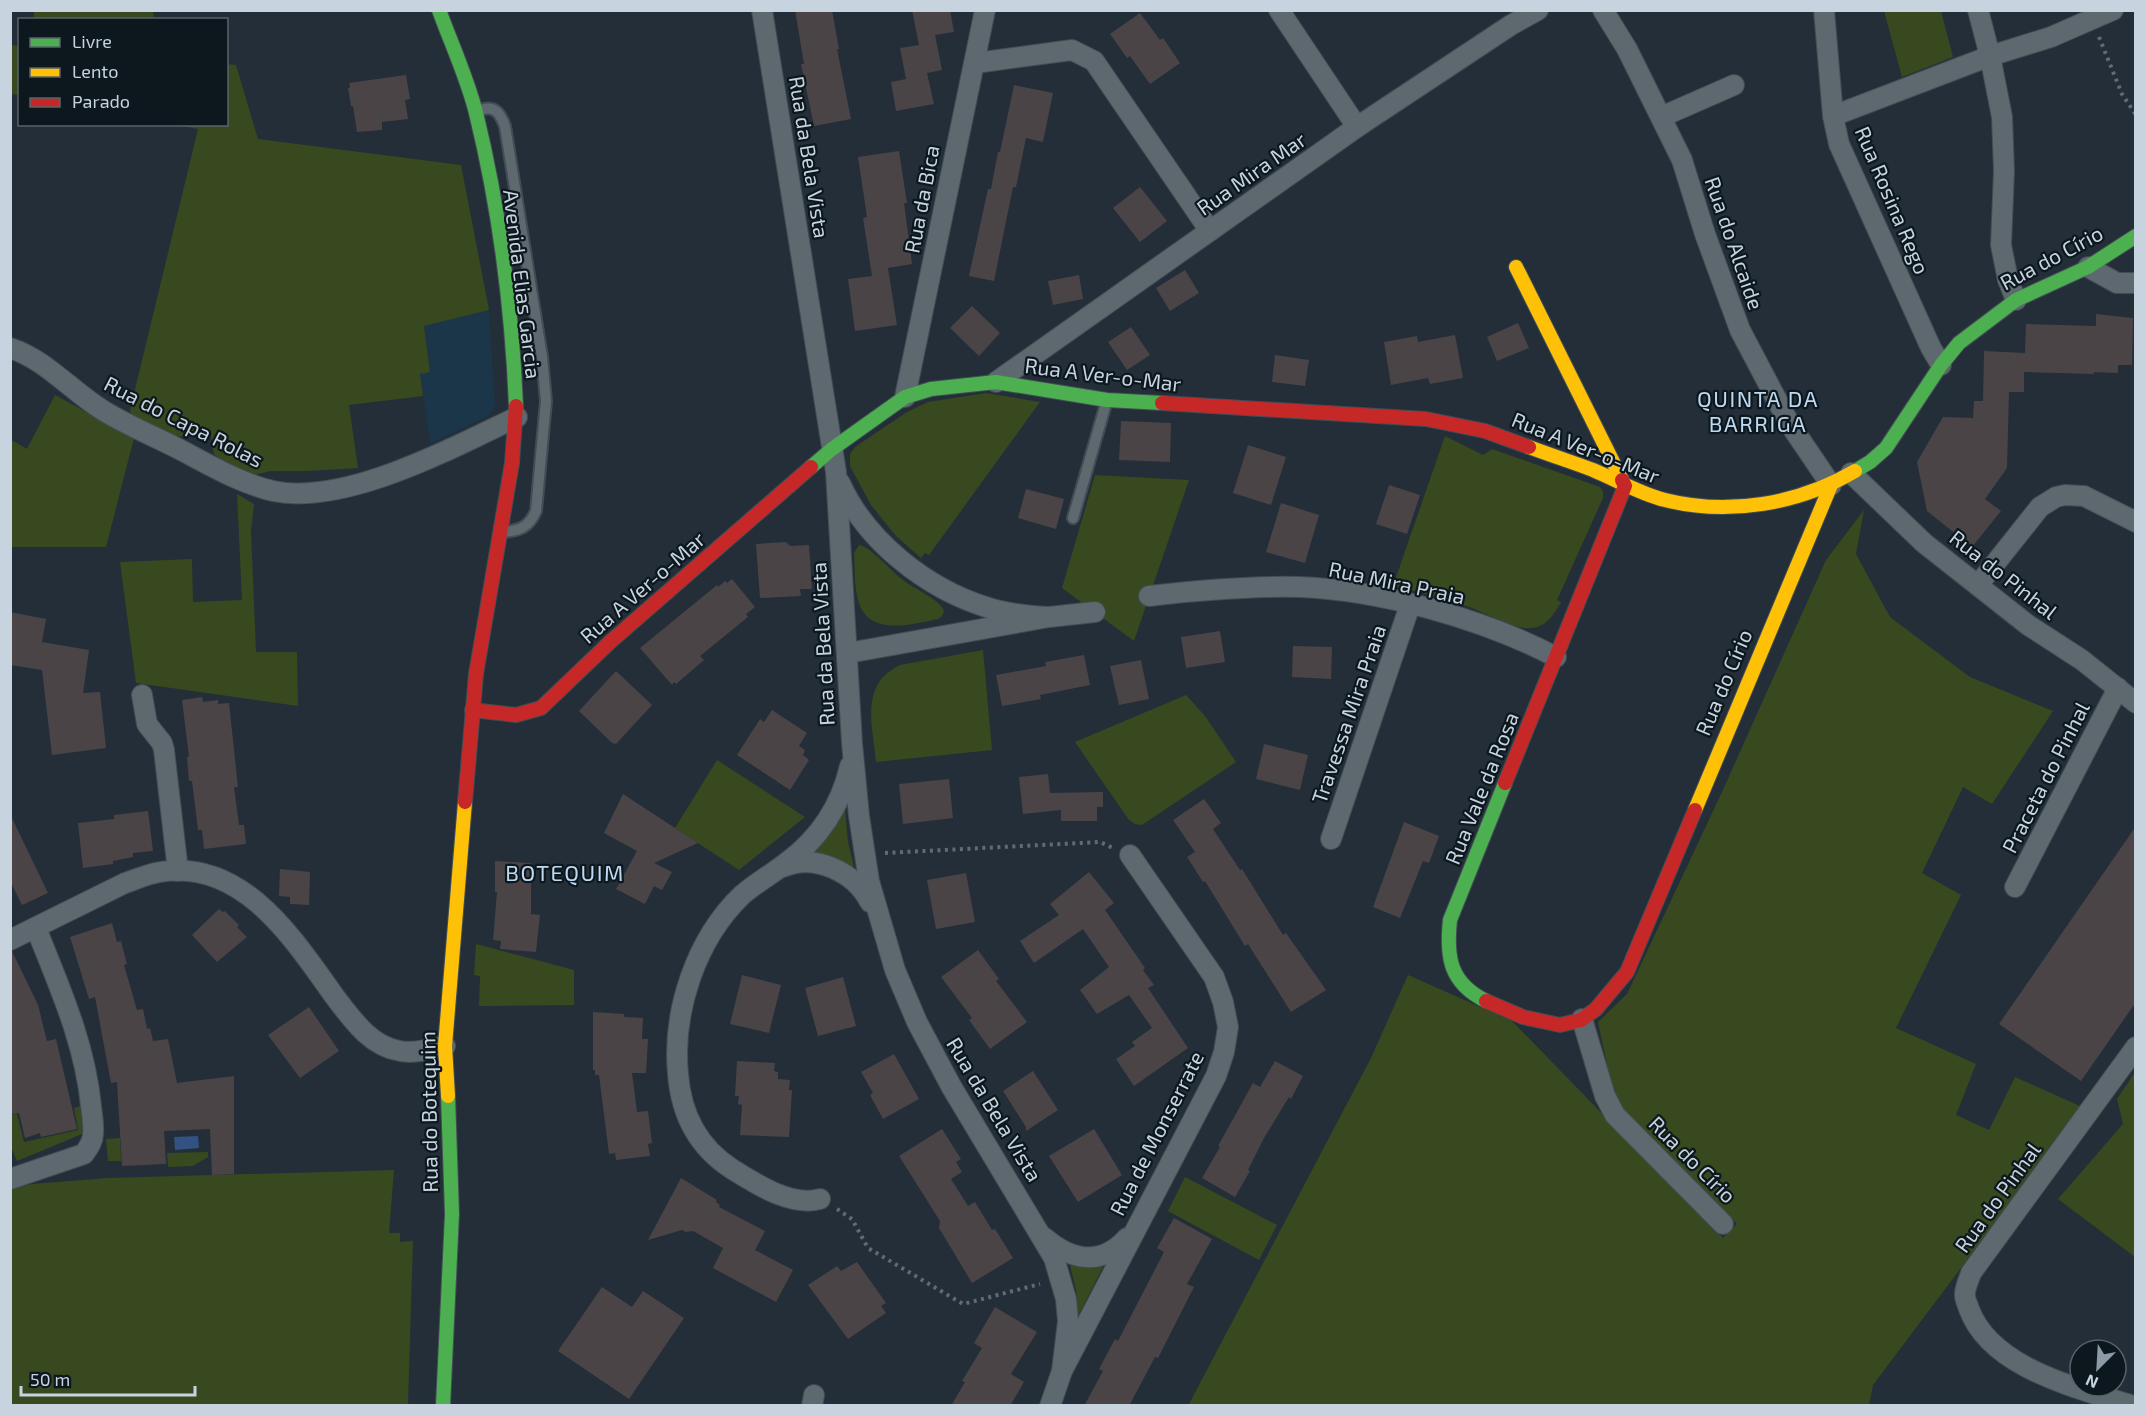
<svg xmlns="http://www.w3.org/2000/svg" width="2146" height="1416" font-family="'Exo 2',sans-serif">
	<rect width="100%" height="100%" fill="#232e38"/>
	<!-- built -->
	<path fill="#1b3549" d="M489 310 495 404 493 410 488 416 430 444 420 373 430 371 424 326Z"/>
	<!-- green -->
	<g fill="#38491f">
		<path d="M34 11H153L154 19H34Z"/>
		<path d="M1884 11H1941L1953 57 1902 77Z"/>
		<path d="M11 45 19 46V95L11 94Z"/>
		<path d="M227 64 236 65 258 139 461 165 489 310 424 326 430 372 420 374 423 396 349 405 358 468 308 471H271L254 475 242 472 221 460 214 454 210 431 203 428C198 433 193 437 186 437 173 437 140 423 131 415L130 410 198 129 177 125 226 124Z"/>
		<path d="M986 393 1040 402 929 555 925 553 921 558 896 536 871 505 850 466V454L855 447 907 412 928 402Z"/>
		<path d="M55 395 134 438 106 547H11L10 439 27 449Z"/>
		<path d="M1445 436 1483 455 1492 449 1600 487 1603 492V498L1557 600 1561 602C1554 615 1546 627 1531 628 1514 630 1486 613 1469 607 1444 598 1419 592 1393 586Z"/>
		<path d="M1095 475 1189 480 1134 641 1062 588Z"/>
		<path d="M237 494 254 504 251 531 256 652H297L298 706 136 683 120 562 192 559 193 602 242 600Z"/>
		<path d="M1864 510 1856 554 1890 617 1970 677 2053 711 1992 804 1963 787 1922 873 1961 895 1896 1028 1976 1064 1956 1115 1989 1130 2015 1077 2082 1107 1873 1385 1869 1405 1188 1406 1371 1058 1408 975 1512 1021 1723 1238 1737 1224 1615 1103 1598 1022 1627 994 1722 792 1826 560Z"/>
		<path d="M859 545C870 546 892 572 903 580 913 588 941 600 944 611L942 616 938 619C909 625 864 638 857 595 854 581 855 567 854 553Z"/>
		<path d="M983 650 992 750 876 762C873 724 859 685 900 665Z"/>
		<path d="M1186 695 1205 716 1236 762 1142 825 1135 824 1129 820 1075 742Z"/>
		<path d="M717 760 805 817 739 870 675 828Z"/>
		<path d="M845 809 848 842 854 867 834 857 813 853 830 834Z"/>
		<path d="M476 944 574 970V1005L479 1006 480 976 474 975Z"/>
		<path d="M2135 1072V1257L2058 1199 2123 1124 2117 1099Z"/>
		<path d="M80 1106 83 1129 82 1134 17 1161 11 1147V1115L17 1114 24 1142 78 1130 74 1108Z"/>
		<path d="M120 1138 121 1161H108L106 1139Z"/>
		<path d="M208 1152V1157L193 1166 168 1167 167 1153Z"/>
		<path d="M394 1170 389 1233H400V1242L413 1241 408 1405H11L10 1189 32 1184 108 1178Z"/>
		<path d="M1185 1177 1277 1225 1259 1260 1168 1211Z"/>
		<path d="M1070 1265 1086 1268 1104 1265 1078 1316 1076 1290Z"/>
	</g>
	<!-- water -->
	<path fill="#325282" d="M198 1136 199 1148 175 1150 174 1137Z"/>
	<!-- building -->
	<g fill="#4a4447">
		<path d="M795 10H832L839 49H837L851 119 814 126 801 64H804Z"/>
		<path d="M912 10H950L954 32 935 35 942 70 927 73 934 104 896 111 891 82 906 79 900 48 919 45Z"/>
		<path d="M1140 13 1160 40 1163 38 1180 63 1150 84 1130 56 1127 58 1110 34Z"/>
		<path d="M406 75 410 99 405 100 408 119 382 122V130L357 132 353 106H351L348 88H350L349 83Z"/>
		<path d="M1014 85 1053 93 1043 142 1026 138 1016 187H1013L994 281 969 276 988 189H991L998 152H1000Z"/>
		<path d="M899 151 907 203H904L912 264 888 268 897 325 855 331 848 279 872 276 863 218 867 217 858 157Z"/>
		<path d="M1140 187 1167 221 1140 242 1113 208Z"/>
		<path d="M1185 270 1199 293 1170 311 1156 288Z"/>
		<path d="M1079 275 1083 299 1053 305 1048 281Z"/>
		<path d="M972 306 1000 333 979 356 950 328Z"/>
		<path d="M2096 314 2133 318 2132 365H2118V373L2094 372V374L2024 372V392H2009L2007 468 1985 499 2001 511 1972 547 1927 511 1917 462 1943 417 1973 418 1974 401H1983L1984 351 2025 353 2026 324 2096 326Z"/>
		<path d="M1518 323 1529 348 1497 361 1487 337Z"/>
		<path d="M1131 327 1150 355 1127 370 1108 342Z"/>
		<path d="M1455 335 1463 378 1430 384 1428 378 1391 385 1384 342 1417 336 1418 342Z"/>
		<path d="M1275 355 1309 360 1305 386 1272 382Z"/>
		<path d="M1121 421 1171 423 1170 462 1119 460Z"/>
		<path d="M1248 445 1286 457 1271 505 1233 493Z"/>
		<path d="M1389 485 1420 495 1407 534 1376 524Z"/>
		<path d="M1026 489 1064 499 1056 529 1018 518Z"/>
		<path d="M1281 503 1319 515 1305 563 1266 552Z"/>
		<path d="M786 542 790 546 809 545 812 589H800L801 596 760 598 756 544Z"/>
		<path d="M732 579 755 607 746 614 748 617 700 656 704 660 676 684 674 682 672 685 640 648 717 585 718 587 725 581 727 583Z"/>
		<path d="M10 612 46 619 42 642 89 650 83 693 100 692 106 748 52 755 42 670 10 665Z"/>
		<path d="M1220 631 1225 662 1186 668 1181 637Z"/>
		<path d="M1293 646 1332 647 1331 679 1292 677Z"/>
		<path d="M1084 655 1090 685 1040 695 1041 699 1002 706 996 675 1046 666 1045 662Z"/>
		<path d="M1141 660 1149 699 1119 705 1110 666Z"/>
		<path d="M616 671 652 705 616 744 612 743 579 711Z"/>
		<path d="M202 697 203 702 218 700V704L229 703 238 787H234L239 825H244L246 844 204 849 202 830H198L192 781H189L187 757H189L182 700Z"/>
		<path d="M772 710 807 733 799 746 805 750 803 755 809 760 790 790 737 755 760 719 764 722Z"/>
		<path d="M1264 744 1308 755 1300 790 1256 779Z"/>
		<path d="M1048 774 1050 793 1103 792V807H1097V821H1061V810L1023 814 1019 777Z"/>
		<path d="M949 779 953 818 903 824 899 784Z"/>
		<path d="M623 794 698 843 654 863 672 872 662 890 654 886 645 904 616 889 637 851 604 833Z"/>
		<path d="M1204 799 1221 823 1213 829 1240 870 1242 869 1283 935 1286 933 1326 990 1291 1012 1248 944 1245 946 1205 881 1203 882 1187 857 1195 852 1173 820Z"/>
		<path d="M148 811 153 851 133 853V857L113 861V864L83 868 78 823 114 819V815Z"/>
		<path d="M10 814 48 893 22 905 10 881Z"/>
		<path d="M1404 822 1439 836 1429 863 1423 861 1400 918 1373 907Z"/>
		<path d="M2136 826V1002L2081 1081 1999 1024Z"/>
		<path d="M495 861 531 863V914L540 915 536 952 500 949 501 941 493 940 497 892H495Z"/>
		<path d="M280 869 310 872 309 905 290 904V897L279 896Z"/>
		<path d="M1089 872 1114 903 1105 910 1145 968 1143 970 1154 985 1148 988 1188 1048 1134 1086 1116 1059 1135 1046 1132 1042 1152 1028 1129 995 1097 1014 1080 990 1109 967 1083 929 1034 963 1020 941 1059 915 1050 904Z"/>
		<path d="M966 873 975 922 936 929 927 880Z"/>
		<path d="M219 909 223 912 225 911 239 925 237 927 247 937 217 962 192 935Z"/>
		<path d="M112 923 117 942 121 941 124 953 127 964 124 965 137 1010 143 1009 147 1029 150 1028 153 1041 168 1039 177 1083 234 1076V1174L212 1175 210 1129 164 1131 166 1164 122 1166 117 1082 111 1083 95 997 89 999 70 937Z"/>
		<path d="M978 950 999 979 996 981 1027 1022 990 1049 969 1020 972 1018 941 977Z"/>
		<path d="M12 951 38 1005 47 1041 56 1039 77 1129 41 1137 40 1133 25 1138 19 1113 10 1115V952Z"/>
		<path d="M742 975 781 985 769 1033 730 1024Z"/>
		<path d="M843 977 856 1026 818 1036 805 988Z"/>
		<path d="M309 1007 339 1051 300 1078 268 1035Z"/>
		<path d="M593 1012 624 1014V1017L643 1018 642 1039H648L646 1073H632L637 1112 648 1111 652 1143 648 1144 650 1156 616 1160 615 1153 609 1154 599 1075H595V1070H593Z"/>
		<path d="M894 1054 919 1099 883 1119 870 1095 873 1093 861 1072Z"/>
		<path d="M737 1061 775 1063 774 1071 778 1072V1079L790 1080 789 1090H792L789 1137 740 1135 742 1105 738 1104 739 1096H735Z"/>
		<path d="M1275 1061 1303 1076 1291 1099 1289 1097 1264 1138 1248 1170 1250 1171 1235 1197 1202 1178 1220 1147 1218 1146 1253 1083 1260 1087Z"/>
		<path d="M1033 1071 1058 1110 1026 1131V1127L1003 1091Z"/>
		<path d="M942 1129 961 1159 956 1162 962 1172 951 1179 968 1206 975 1202 992 1230 995 1229 1013 1258 972 1283 939 1228 940 1221 899 1156Z"/>
		<path d="M1094 1129 1122 1175 1078 1202 1049 1156Z"/>
		<path d="M681 1178 717 1200 716 1202 720 1205 719 1207 765 1231 755 1250 793 1270 776 1302 713 1268 723 1248 693 1231 686 1232 682 1230 648 1240Z"/>
		<path d="M1174 1218 1212 1239 1187 1284 1194 1287 1158 1358 1155 1357 1129 1406H1084L1103 1371 1099 1369 1115 1339 1118 1341 1164 1252 1157 1248Z"/>
		<path d="M857 1262 886 1303 881 1306 886 1313 848 1339 808 1285 837 1266 841 1271Z"/>
		<path d="M602 1287 632 1307 643 1291 684 1318 629 1399 558 1351Z"/>
		<path d="M995 1307 1037 1332 1011 1374 1024 1382 1010 1406H951L965 1382 962 1381 982 1348 974 1343Z"/>
	</g>
	<g fill="none" stroke-linecap="round" stroke-linejoin="round">
		<!-- lane casing -->
		<g stroke="#424c54" stroke-width="14">
			<g id="lane">
				<path d="M480 110C495 105 500 113 505 126L542 357 546 401 536 511C529 527 520 531 502 532"/>
				<path d="M1073 518 1107 400"/>
			</g>
		</g>
		<!-- street casing -->
		<g stroke="#424c54" stroke-width="22">
			<g id="street">
				<path d="M762 10 836 472 852 743 859 816 869 881 895 970 917 1022 951 1086 1054 1258 1066 1299 1068 1321 1062 1371"/>
				<path d="M1279 10 1357 127"/>
				<path d="M1603 10 1627 49 1682 160 1705 234 1740 330 1789 423 1831 485"/>
				<path d="M1824 10 1833 116 1839 144 1931 348 1941 365"/>
				<path d="M1978 10 1990 56 2002 117 2004 171 2001 245 2008 280 2016 300"/>
				<path d="M975 63 1072 50 1094 61 1210 231"/>
				<path d="M1833 116 1990 56 2051 37 2113 10"/>
				<path d="M1661 117 1734 85"/>
				<path d="M2088 267 2117 283H2136"/>
				<path d="M10 348C47 360 72 392 104 411 127 425 153 436 177 448 208 464 239 483 273 491 345 506 452 448 517 417"/>
				<path d="M996 382 1357 127 1511 25 1538 10"/>
				<path d="M905 397 985 10"/>
				<path d="M1851 473 1924 543 2028 625 2082 660 2136 703"/>
				<path d="M840 483C866 541 926 588 986 607 1007 614 1028 616 1049 617"/>
				<path d="M1978 585 2040 507 2056 497 2065 495 2084 496 2136 522"/>
				<path d="M1149 596C1199 590 1249 586 1299 587 1381 590 1483 619 1556 657"/>
				<path d="M848 653 1049 617 1095 612"/>
				<path d="M142 695 147 724 162 743 164 750 178 871"/>
				<path d="M1331 839 1410 605"/>
				<path d="M783 867C814 853 855 872 870 902"/>
				<path d="M2015 887 2118 688"/>
				<path d="M10 940 125 883C137 879 148 874 160 872 243 858 294 940 335 997 352 1019 370 1046 400 1051 414 1054 430 1049 445 1046"/>
				<path d="M1582 1019 1605 1096 1615 1115 1723 1224"/>
				<path d="M10 1179 84 1154C88 1148 93 1142 93 1134 94 1125 92 1115 91 1106 85 1043 59 986 36 928"/>
				<path d="M820 1199C791 1207 756 1184 732 1169 698 1147 681 1114 678 1074 672 1011 696 939 742 895 756 883 772 874 786 863 819 839 841 805 850 766"/>
				<path d="M1045 1238C1072 1261 1102 1266 1127 1238"/>
				<path d="M812 1406 814 1395"/>
				<path d="M1050 1406 1062 1371 1216 1076 1224 1052 1228 1027 1223 1002 1214 977 1130 855"/>
				<path d="M2133 1406C2079 1388 1991 1369 1969 1309 1968 1305 1965 1300 1965 1296 1964 1289 1969 1280 1971 1273L2136 1047"/>
			</g>
		</g>
		<!-- fast casing -->
		<g stroke="#424c54" stroke-width="16">
			<g id="fast">
				<path d="M439 10C451 43 468 80 476 113 499 207 512 309 516 406"/>
				<path d="M811 467 832 449 905 397 931 389 996 382 1107 400 1162 403"/>
				<path d="M1855 471 1870 462 1886 448 1941 365 1959 343 2016 300 2088 267 2136 236"/>
				<path d="M1486 1001C1450 983 1446 958 1450 920L1505 783"/>
				<path d="M443 1406 452 1214 448 1096"/>
			</g>
		</g>
		<!-- slow casing -->
		<g stroke="#424c54" stroke-width="16">
			<g id="slow">
				<path d="M1516 267 1622 480"/>
				<path d="M1529 447C1550 455 1572 462 1593 470 1617 480 1640 494 1665 500 1729 516 1799 504 1855 471"/>
				<path d="M1695 810 1831 485"/>
				<path d="M448 1096 445 1046 465 802"/>
			</g>
		</g>
		<!-- jam casing -->
		<g stroke="#424c54" stroke-width="16">
			<g id="jam">
				<path d="M1162 403 1426 419 1485 431 1529 447"/>
				<path d="M472 710 516 715 541 708 610 642 811 467"/>
				<path d="M1505 783 1625 486 1622 480"/>
				<path d="M465 802 476 674 512 463 516 406"/>
				<path d="M1486 1001 1523 1017 1560 1025 1581 1020 1596 1009 1627 972 1695 810"/>
			</g>
		</g>
		<!-- path -->
		<g stroke="#636b72" stroke-width="4" stroke-dasharray="3 4.5" stroke-linecap="butt">
			<path d="M2099 37 2122 94 2136 115"/>
			<path d="M885 853 1100 842 1113 848"/>
			<path d="M837 1209 852 1219 868 1248 963 1304 1040 1284"/>
		</g>
		<!-- lane -->
		<use href="#lane" stroke="#5e686f" stroke-width="10"/>
		<!-- street -->
		<use href="#street" stroke="#5e686f" stroke-width="20"/>
		<!-- fast -->
		<use href="#fast" stroke="#4caf50" stroke-width="14"/>
		<!-- slow -->
		<use href="#slow" stroke="#ffc107" stroke-width="14"/>
		<!-- jam -->
		<use href="#jam" stroke="#c62828" stroke-width="14"/>
	</g>
	<g text-anchor="middle" dominant-baseline="central" stroke-width="4.5" stroke-linejoin="round" paint-order="stroke">
		<!-- street labels -->
		<g font-size="21" fill="#c7d4df" stroke="#0d171e">
			<text transform="translate(810 157) rotate(81)">Rua da Bela Vista</text>
			<text transform="translate(1251 173) rotate(-35)">Rua Mira Mar</text>
			<text transform="translate(921 199) rotate(-79)">Rua da Bica</text>
			<text transform="translate(1893 200) rotate(67)">Rua Rosina Rego</text>
			<text transform="translate(1735 243) rotate(71)">Rua do Alcaide</text>
			<text transform="translate(2051 257) rotate(-28)">Rua do Círio</text>
			<text transform="translate(523 284) rotate(83)">Avenida Elias Garcia</text>
			<text transform="translate(1103 374) rotate(7)">Rua A Ver-o-Mar</text>
			<text transform="translate(184 421) rotate(27)">Rua do Capa Rolas</text>
			<text transform="translate(1586 447) rotate(22)">Rua A Ver-o-Mar</text>
			<text transform="translate(2004 574) rotate(38)">Rua do Pinhal</text>
			<text transform="translate(1397 582) rotate(12)">Rua Mira Praia</text>
			<text transform="translate(642 587) rotate(-41)">Rua A Ver-o-Mar</text>
			<text transform="translate(822 644) rotate(-93)">Rua da Bela Vista</text>
			<text transform="translate(1723 682) rotate(-67)">Rua do Círio</text>
			<text transform="translate(1348 714) rotate(-71)">Travessa Mira Praia</text>
			<text transform="translate(2045 777) rotate(-63)">Praceta do Pinhal</text>
			<text transform="translate(1481 788) rotate(-68)">Rua Vale da Rosa</text>
			<text transform="translate(995 1109) rotate(59)">Rua da Bela Vista</text>
			<text transform="translate(428 1112) rotate(-91)">Rua do Botequim</text>
			<text transform="translate(1156 1133) rotate(-63)">Rua de Monserrate</text>
			<text transform="translate(1693 1159) rotate(45)">Rua do Círio</text>
			<text transform="translate(1997 1197) rotate(-54)">Rua do Pinhal</text>
		</g>
		<!-- neighbourhood labels -->
		<g font-size="22" letter-spacing="1.5" fill="#bed9f0" stroke="#0d171e">
			<text x="1758" y="398">QUINTA DA<tspan x="1758" dy="25">BARRIGA</tspan></text>
			<text x="565" y="872">BOTEQUIM</text>
		</g>
	</g>
	<!-- border -->
	<rect width="2146" height="1416" fill="none" stroke="#c7d4df" stroke-width="24"/>
	<!-- legend -->
	<rect x="18" y="18" width="210" height="108" fill="#0d171e" stroke="#57636b" stroke-width="1.5"/>
	<rect x="30" y="38" width="30" height="9" fill="#4caf50" stroke="#57636b" stroke-width="1.5"/>
	<text x="72" y="48" font-size="18" fill="#c7d4df">Livre</text>
	<rect x="30" y="68" width="30" height="9" fill="#ffc107" stroke="#57636b" stroke-width="1.5"/>
	<text x="72" y="78" font-size="18" fill="#c7d4df">Lento</text>
	<rect x="30" y="98" width="30" height="9" fill="#c62828" stroke="#57636b" stroke-width="1.5"/>
	<text x="72" y="108" font-size="18" fill="#c7d4df">Parado</text>
	<!-- north arrow -->
	<g transform="translate(2098 1368) rotate(204)"><circle r="28" fill="#0d171e" stroke="#57636b" stroke-width="1.5"/>
	<path d="M0-4.5L10 22L0 15L-10 22Z" fill="#8e9aa5"/>
	<text y="-9" font-size="16" font-weight="bold" text-anchor="middle" fill="#c7d4df">N</text>
	</g>
	<!-- scale -->
	<path d="M21 1386v9h174v-9" fill="none" stroke="#c7d4df" stroke-width="3"/>
	<text x="30" y="1386" font-size="18" fill="#c7d4df" stroke="#0d171e" stroke-width="4.5" paint-order="stroke">50 m</text>
</svg>
